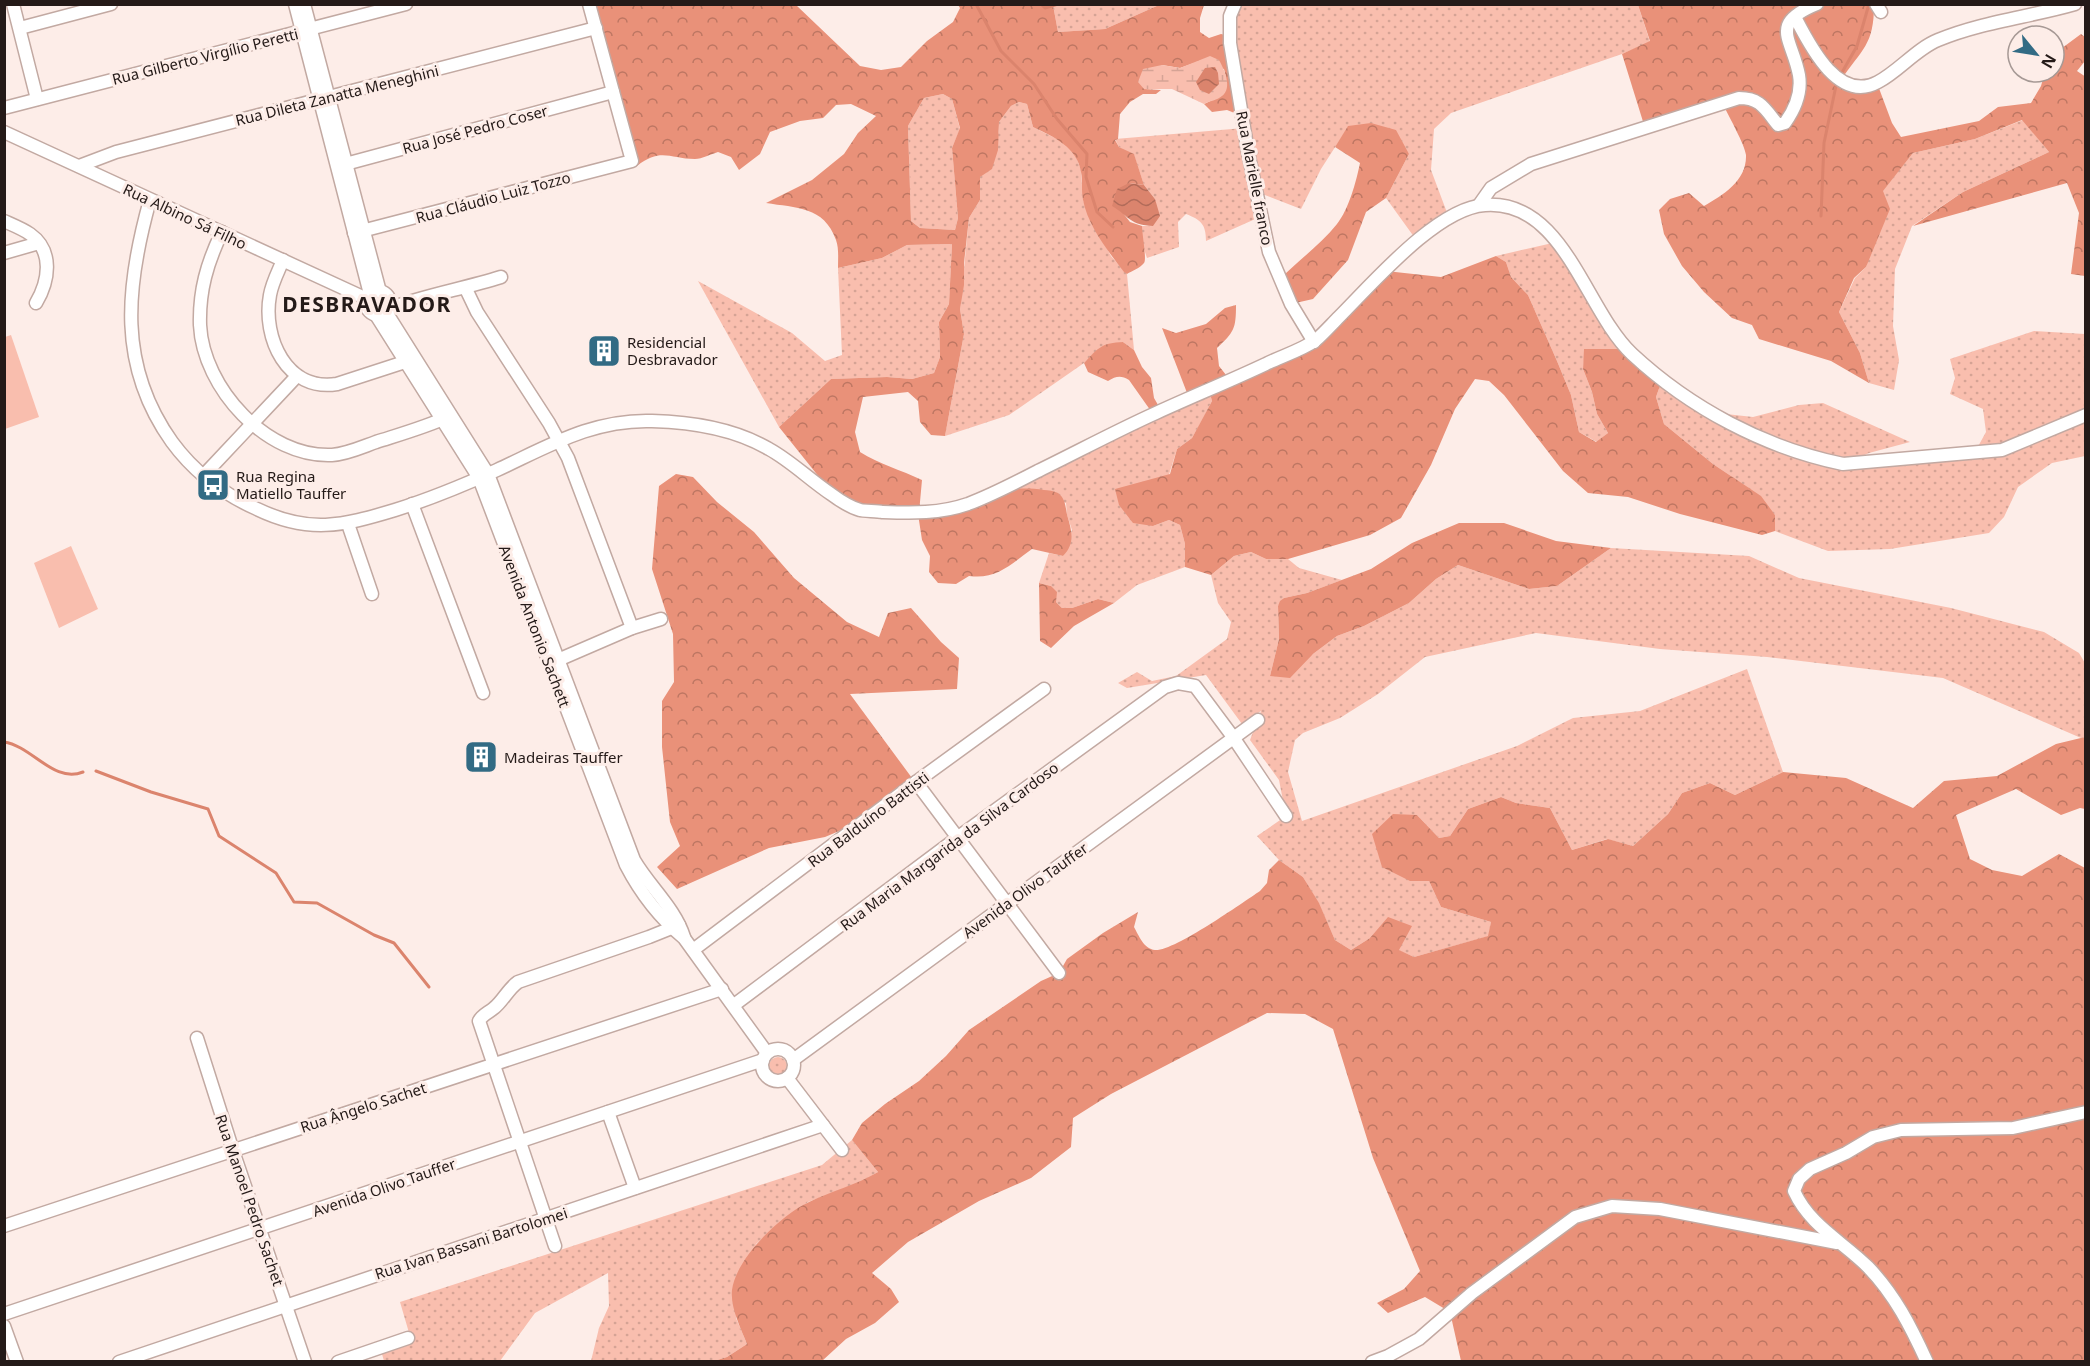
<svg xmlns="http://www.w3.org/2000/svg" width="2090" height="1366" font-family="'Noto Sans',sans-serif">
	<defs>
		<pattern id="grass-dots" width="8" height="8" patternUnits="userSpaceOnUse" patternTransform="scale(1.5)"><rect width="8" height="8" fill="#f9beae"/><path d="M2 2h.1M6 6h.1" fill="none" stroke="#d5a395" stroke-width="1.8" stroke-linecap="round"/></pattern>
		<pattern id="forest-crowns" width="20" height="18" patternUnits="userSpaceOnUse" patternTransform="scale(1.5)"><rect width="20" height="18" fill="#e99179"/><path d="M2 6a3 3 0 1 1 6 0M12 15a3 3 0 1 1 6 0" fill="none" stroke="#bd7662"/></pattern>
		<pattern id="wetland-marsh" width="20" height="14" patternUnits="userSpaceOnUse" patternTransform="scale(1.5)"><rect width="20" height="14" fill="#f9beae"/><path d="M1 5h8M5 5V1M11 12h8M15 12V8" fill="none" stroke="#d5a395"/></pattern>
		<pattern id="water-waves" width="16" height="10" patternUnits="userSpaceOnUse" patternTransform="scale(1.5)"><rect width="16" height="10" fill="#db846d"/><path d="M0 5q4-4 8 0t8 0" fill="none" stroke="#b16b59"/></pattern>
	</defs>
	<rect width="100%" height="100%" fill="#fdede8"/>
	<!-- grass -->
	<g fill="url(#grass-dots)">
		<path d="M1053 5H1159L1105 29 1058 32Z"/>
		<path d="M1235 5H1638L1650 42 1622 54 1451 113 1434 129 1431 170 1449 218 1417 241 1386 198 1409 154 1348 127 1321 169 1301 209 1257 192 1262 216 1206 241C1206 224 1201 220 1186 214L1178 222 1179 247 1147 258 1142 243V226H1153L1155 199 1144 185 1134 155 1119 147 1115 139 1244 128 1230 43Z"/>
		<path d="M943 94 952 99 960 129 952 148 958 218 955 230 920 228 911 221 908 126 924 98Z"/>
		<path d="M1019 102 1027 104 1033 127 1065 143 1075 154 1081 170 1083 200 1089 216 1111 256 1127 274 1134 350 1123 342 1094 353 1084 363 1009 415 945 436 964 334 960 309 969 218 980 200V177L999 132V122L1011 106Z"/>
		<path d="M2023 120 2049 152 1963 192 1912 226 1895 269 1893 326 1899 360 1894 390 1869 383 1860 353 1839 312 1855 278 1866 267 1882 191 1913 153 1975 139Z"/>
		<path d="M1557 242 1626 349H1585L1583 369 1592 392 1597 414 1608 433 1597 442 1579 432 1571 395 1557 361 1528 295 1511 277 1506 262 1496 256Z"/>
		<path d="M952 244 949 304 939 322 940 357 934 373 912 379 887 377 831 379 779 427 698 281 792 333 825 361 842 355 838 268 882 258 907 245Z"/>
		<path d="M2034 331 2085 334V456L2052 463 2018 487 2004 517 1989 533 1890 549 1828 551 1775 531V515L1731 476 1713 464 1664 424 1656 397 1662 380 1708 412 1753 417 1799 405 1823 403 1910 442 1869 453 1846 463 1975 452 1986 432 1983 409 1950 394 1955 378 1950 359Z"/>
		<path d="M1209 389 1212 401 1201 422 1192 438 1177 449 1153 526 1169 520 1180 525 1185 544V567L1137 585 1114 603 1098 599 1072 608H1062L1056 602 1051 586 1039 583 1049 553 1063 556 1072 530 1067 515 1066 503 1002 489Z"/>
		<path d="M1611 548 1749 556 1799 578 1951 608 2044 632 2079 653 2085 663V737L2081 738 1943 678 1767 657 1660 649 1536 633 1425 657 1378 694 1340 718 1303 733 1295 740 1288 772 1302 821 1517 746 1573 718 1640 711 1747 669 1783 772 1735 795 1710 783 1682 793 1668 814 1633 846 1607 839 1572 850 1550 808 1516 803 1501 797 1468 809 1450 836 1439 838 1417 815 1410 881H1429L1441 907 1491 922 1489 936 1414 957 1370 938 1351 950 1335 940 1319 904 1303 877 1279 860 1257 836 1286 816 1279 780 1250 740 1261 711 1242 724 1206 675 1127 688 1118 683 1137 672 1152 681 1176 676 1227 639 1231 622 1218 603 1211 575 1234 556 1251 552 1266 559H1288L1299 568 1342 580 1307 593 1284 598 1278 606 1279 639 1270 676 1313 654 1337 636 1364 626 1409 603 1436 579 1458 565 1529 589 1557 586Z"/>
		<circle cx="778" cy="1066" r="9"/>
		<path d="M852 1140 878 1172 861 1182 808 1202 781 1222 756 1244 736 1318 747 1344 727 1357 711 1362 591 1361 599 1328 609 1306 608 1273 535 1313 500 1361H384L382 1354 412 1343 400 1302 822 1165Z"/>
	</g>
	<!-- forest -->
	<g fill="url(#forest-crowns)" fill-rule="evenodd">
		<path d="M592 5H796L860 66 881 70 901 67 927 41 953 22 960 8 958 5H1053L1058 32 1105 29 1159 5H1204L1200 18V32L1209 38 1221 34 1230 36 1242 116 1227 110 1212 112 1204 104C1225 94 1230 93 1224 69L1194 63 1180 68 1162 65 1144 89 1161 90 1156 94H1143L1130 102 1120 114 1118 139 1115 140 1119 147 1134 154 1144 185 1129 183 1123 213 1130 222 1142 226C1142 234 1147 260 1144 263 1140 268 1132 271 1127 274L1124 272C1108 251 1088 226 1083 200 1081 191 1083 181 1081 172 1077 147 1054 137 1033 127L1027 104 1019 102 1011 106 999 122 998 150 992 169 980 177V200L969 218 964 263V285L960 309 964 334 945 436 931 435 920 422 918 401 908 392 863 397 855 432 860 452C879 464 901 470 922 480L919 513C959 502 1001 483 1044 490 1048 490 1054 491 1058 493 1067 500 1065 509 1068 518 1072 532 1075 544 1063 556L1032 549C1011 564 996 580 969 576L956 584 938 583 929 572 930 556 922 540 918 514 861 511 835 497 779 427 831 379 887 377 912 379 934 373 940 357 939 322 949 304 952 244 907 245 882 258 838 268C838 259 839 248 836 240 824 206 796 208 766 203L812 180 844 154 858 133 876 116 851 104 836 105 823 118 800 121 770 132 760 154 739 170 731 157 718 152C711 154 702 159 695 159 670 159 661 147 637 166ZM943 94 952 99 960 128 952 148 958 218 955 230 920 228 911 221 908 126 924 98Z"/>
		<path d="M1638 5H1874C1874 45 1862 49 1841 80L1877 83 1892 123 1901 137 1979 121 1998 107 2031 103 2041 86 2045 72H2054V54L2081 34 2085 37V61L2077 71 2086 77 2085 276 2071 274 2079 213 2067 183 1913 226 1963 192 2049 152 2022 120 1975 139 1913 153 1883 191 1890 209 1866 267 1854 278 1839 312 1860 353 1869 383 1831 361 1759 339 1752 325 1732 318 1704 292 1682 266 1664 234 1659 210 1670 199 1689 193 1704 206C1723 195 1747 181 1746 155 1745 145 1728 115 1723 104L1645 128 1622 54 1650 41Z"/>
		<path d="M1371 123 1396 130 1409 154 1386 198 1366 212 1348 260 1313 299 1291 304 1280 279C1299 260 1321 244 1337 224 1349 209 1356 182 1360 163L1335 147 1348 126Z"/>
		<path d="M1496 256 1506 262 1511 277 1528 295 1557 361 1571 395 1579 432 1596 442 1608 433 1597 414 1592 392 1583 369 1584 349H1626L1662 380 1656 397 1664 424 1713 464 1761 496 1775 515V531L1762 535 1680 514 1628 497 1588 493 1563 471 1504 395 1489 381 1475 379 1455 409 1431 465 1401 518 1370 535 1288 559H1266L1251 552 1234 556 1211 575 1185 567V544L1180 525 1169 520 1153 526 1133 523 1119 505 1115 489 1170 474 1177 449 1192 438 1212 401 1209 390 1189 398 1162 328 1176 333 1206 324 1225 308 1236 305C1236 329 1234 332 1217 348L1219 366 1230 380 1314 342 1386 271 1441 277Z"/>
		<path d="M1123 342 1134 350 1142 367 1151 378 1154 398 1161 410 1153 414 1129 380C1121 375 1116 376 1108 381L1088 372 1084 363C1099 347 1102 343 1123 342Z"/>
		<path d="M676 474 693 477 717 502 754 532 794 578 847 622 879 637 888 613 911 608 941 642 959 658 957 689 850 694 912 778 844 829 825 837 769 848 677 889 657 867 680 846 670 822 662 747V701L674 682 673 634 652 569 659 486Z"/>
		<path d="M1459 523H1504L1556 541 1611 548 1557 586 1529 589 1458 565 1436 579 1409 603 1364 626 1337 636 1313 654 1290 678 1270 676 1279 639 1278 606 1280 601 1284 598 1307 593 1371 569 1412 543Z"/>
		<path d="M1039 583 1051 586 1057 592 1056 602 1062 608H1072L1098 599 1114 603 1074 626 1051 648 1040 641Z"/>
		<path d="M2085 737V809L2080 808 2061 815 2016 789 1956 815 1970 859 1992 870 2022 876 2059 854 2085 868V1361H1461L1450 1312 1425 1297 1388 1313 1377 1303 1404 1289 1420 1271 1373 1158 1333 1029 1305 1014 1267 1013 1111 1094 1073 1118 1071 1147 1031 1178 979 1201 908 1242 872 1273 891 1289 899 1302 875 1323 846 1339 822 1361 711 1362 727 1357 747 1344C741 1329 730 1307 732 1290 736 1258 781 1215 809 1202 832 1191 856 1185 878 1172L852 1140 862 1123 885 1104 919 1081 946 1056 969 1030 1041 981 1059 973 1067 959 1103 933 1138 912 1134 927C1139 936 1144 949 1155 950 1173 952 1242 903 1260 891L1267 883 1269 870 1279 860 1303 877 1319 903 1335 940 1351 950 1370 938 1388 917 1412 926 1399 950 1414 957 1488 936 1491 922 1441 907 1429 881H1410L1382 867 1372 834 1393 814 1417 815 1439 838 1450 836 1468 809 1501 797 1516 803 1550 808 1572 850 1608 839 1633 846 1668 814 1682 793 1710 783 1735 795 1783 772 1846 778 1913 808 1944 781 1997 776 2056 744Z"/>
	</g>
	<!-- wetland -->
	<path fill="url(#wetland-marsh)" d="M1210 56 1219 60C1224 69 1233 88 1222 96 1218 100 1209 101 1204 104L1172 89H1144L1138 82 1143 69 1162 65 1180 68Z"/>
	<!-- pitch -->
	<g fill="#f9beae">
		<path d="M11 335 39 417 5 429V337Z"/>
		<path d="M71 546 98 609 59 628 34 563Z"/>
	</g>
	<!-- water -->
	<g fill="url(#water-waves)">
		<path d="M1215 67 1218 73 1219 84 1209 94 1200 90 1196 82 1205 68Z"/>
		<path d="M1129 183 1144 185 1155 199 1160 216 1153 226C1130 225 1130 217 1112 206L1117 189Z"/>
	</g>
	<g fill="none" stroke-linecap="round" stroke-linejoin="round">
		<!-- stream -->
		<g stroke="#db846d" stroke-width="3">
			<path d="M976 4 1001 51 1034 84 1057 119 1087 154 1086 177 1097 212 1113 227"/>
			<path d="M1041 4 1045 8 1058 4"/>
			<path d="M1840 76 1857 46 1869 4"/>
			<path d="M1821 216 1824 143 1837 81"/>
			<path d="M4 742C32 746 54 784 83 772"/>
			<path d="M96 771 151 792 208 809 219 836 276 873 294 902 317 903 374 935 394 943 429 987"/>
		</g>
		<!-- minor casing -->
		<g stroke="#c2a9a2" stroke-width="15">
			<g id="minor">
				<path d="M13 4 37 99"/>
				<path d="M295 4 370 294"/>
				<path d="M304 4 380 292"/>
				<path d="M1235 4 1230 16V43L1248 152 1269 252 1291 304 1314 342"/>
				<path d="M1876 4 1881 12"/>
				<path d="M1795 17C1809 44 1838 104 1878 82 1899 71 1916 49 1938 40 1981 22 2030 17 2075 4"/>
				<path d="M20 28 111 4"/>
				<path d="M4 108 406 4"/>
				<path d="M4 132 367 299"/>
				<path d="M79 166 116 152 596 28"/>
				<path d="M338 166 613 92"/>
				<path d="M150 200C126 286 117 365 172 442 194 472 223 494 257 509 309 534 342 526 395 510 430 499 464 485 497 470 549 446 593 419 652 421 691 422 735 429 769 449 791 461 810 480 831 494 839 500 850 507 860 510 863 511 878 511 882 512 912 513 939 514 968 504 992 495 1015 483 1038 471 1077 452 1116 431 1156 413 1193 396 1230 381 1266 364 1282 356 1302 350 1316 340 1324 333 1332 324 1339 317 1373 283 1437 208 1485 205 1564 199 1585 310 1632 354 1690 408 1765 448 1843 464L2002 450 2086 415"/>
				<path d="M1479 205 1491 188 1531 164 1739 98C1761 98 1765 109 1778 125L1785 123C1795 109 1802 93 1799 75 1792 38 1768 24 1817 4"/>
				<path d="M4 221C13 225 23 229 30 234 54 251 49 281 36 303"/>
				<path d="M222 232C207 263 199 291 200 325 203 388 267 458 332 455 347 454 362 447 376 442 401 434 426 427 450 416"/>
				<path d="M354 233 632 161 589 4"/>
				<path d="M4 253 39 243"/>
				<path d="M283 260C278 272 272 283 270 295 262 338 287 392 337 384L414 359"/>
				<path d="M466 289 477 312 549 423 568 458 632 628"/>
				<circle cx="378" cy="303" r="12"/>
				<path d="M388 309C425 295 463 289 501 277"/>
				<path d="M386 312 488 474 634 860C649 886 675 908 684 937"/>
				<path d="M376 315 479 478 626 865C640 892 661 919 684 938L767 1053"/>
				<path d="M203 476 297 376"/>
				<path d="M412 504 483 693"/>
				<path d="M348 524 372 594"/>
				<path d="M551 663 632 628 661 619"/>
				<path d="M916 782 1059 973"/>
				<path d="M693 950 916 782 1044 689"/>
				<path d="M734 1005 957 838 1165 687 1178 683 1195 686 1233 737 1286 816"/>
				<path d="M197 1038 233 1151 305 1362"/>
				<circle cx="778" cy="1065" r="16"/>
				<path d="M793 1060 1258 720"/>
				<path d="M787 1078 842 1150"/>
				<path d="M608 1112 635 1188"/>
				<path d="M4 1226 722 989"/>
				<path d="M555 1246 479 1021C482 1015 488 1013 494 1008 503 1001 508 989 518 982L649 937 679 925"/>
				<path d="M4 1314 763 1060"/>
				<path d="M4 1326 17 1362"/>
				<path d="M119 1362 823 1125"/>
				<path d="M338 1362 408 1338"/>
				<path d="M1372 1362 1388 1356 1419 1339 1472 1293 1575 1217 1612 1206 1660 1209 1837 1243"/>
				<path d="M1927 1362C1911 1327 1895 1295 1868 1267 1842 1241 1810 1226 1794 1191L1799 1179 1810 1169 1846 1153 1873 1137 1901 1130 2013 1128 2086 1112"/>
			</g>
		</g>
		<!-- minor -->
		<use href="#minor" stroke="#fff" stroke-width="12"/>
	</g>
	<!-- icons -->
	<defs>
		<g id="building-square" transform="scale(1.725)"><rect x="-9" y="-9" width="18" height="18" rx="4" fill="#326b84" stroke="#fdede8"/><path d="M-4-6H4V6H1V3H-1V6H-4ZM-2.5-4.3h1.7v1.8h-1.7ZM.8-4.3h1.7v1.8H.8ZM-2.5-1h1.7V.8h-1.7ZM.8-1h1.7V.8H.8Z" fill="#fff"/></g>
		<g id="bus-square" transform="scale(1.725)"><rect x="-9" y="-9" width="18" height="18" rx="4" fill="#326b84" stroke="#fdede8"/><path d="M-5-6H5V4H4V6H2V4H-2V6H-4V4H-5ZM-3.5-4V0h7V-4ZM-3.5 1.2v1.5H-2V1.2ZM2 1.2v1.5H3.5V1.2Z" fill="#fff"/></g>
	</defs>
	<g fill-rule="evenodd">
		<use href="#building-square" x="604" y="351"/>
		<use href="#bus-square" x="213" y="485"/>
		<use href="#building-square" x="481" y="757"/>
	</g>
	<g text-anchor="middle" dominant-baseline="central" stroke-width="6" stroke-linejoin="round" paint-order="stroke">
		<!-- street labels -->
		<g font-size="15" fill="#241a18" stroke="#fdede8">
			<text transform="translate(205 56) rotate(-14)">Rua Gilberto Virgílio Peretti</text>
			<text transform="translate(337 95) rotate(-14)">Rua Dileta Zanatta Meneghini</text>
			<text transform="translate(475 129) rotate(-15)">Rua José Pedro Coser</text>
			<text transform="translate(1255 178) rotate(79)">Rua Marielle franco</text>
			<text transform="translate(493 197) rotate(-15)">Rua Cláudio Luiz Tozzo</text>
			<text transform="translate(185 216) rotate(25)">Rua Albino Sá Filho</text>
			<text transform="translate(535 626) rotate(69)">Avenida Antonio Sachett</text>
			<text transform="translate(868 819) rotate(-37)">Rua Balduíno Battisti</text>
			<text transform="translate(949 846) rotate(-37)">Rua Maria Margarida da Silva Cardoso</text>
			<text transform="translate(1025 890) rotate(-36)">Avenida Olivo Tauffer</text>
			<text transform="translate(363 1107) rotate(-18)">Rua Ângelo Sachet</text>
			<text transform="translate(384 1187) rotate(-19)">Avenida Olivo Tauffer</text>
			<text transform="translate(250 1200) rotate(71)">Rua Manoel Pedro Sachet</text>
			<text transform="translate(471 1243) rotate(-18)">Rua Ivan Bassani Bartolomei</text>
		</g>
		<!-- poi labels -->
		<g font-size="15" fill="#241a18" stroke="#fdede8" text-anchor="start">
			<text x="627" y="342">Residencial<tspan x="627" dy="17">Desbravador</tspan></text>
			<text x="236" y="476">Rua Regina<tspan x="236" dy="17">Matiello Tauffer</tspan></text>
			<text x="504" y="757">Madeiras Tauffer</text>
		</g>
		<!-- district labels -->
		<g font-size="21" font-weight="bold" letter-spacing="1.5" fill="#241a18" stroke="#fdede8">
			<text x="367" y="304">DESBRAVADOR</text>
		</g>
	</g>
	<!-- border -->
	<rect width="2090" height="1366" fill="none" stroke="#241a18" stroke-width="12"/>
	<!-- north arrow -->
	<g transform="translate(2036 54) rotate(120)"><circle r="28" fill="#fdede8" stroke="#a69995" stroke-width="1.5"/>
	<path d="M0-4.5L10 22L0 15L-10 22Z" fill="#326b84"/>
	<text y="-9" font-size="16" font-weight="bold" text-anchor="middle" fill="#241a18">N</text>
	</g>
</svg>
